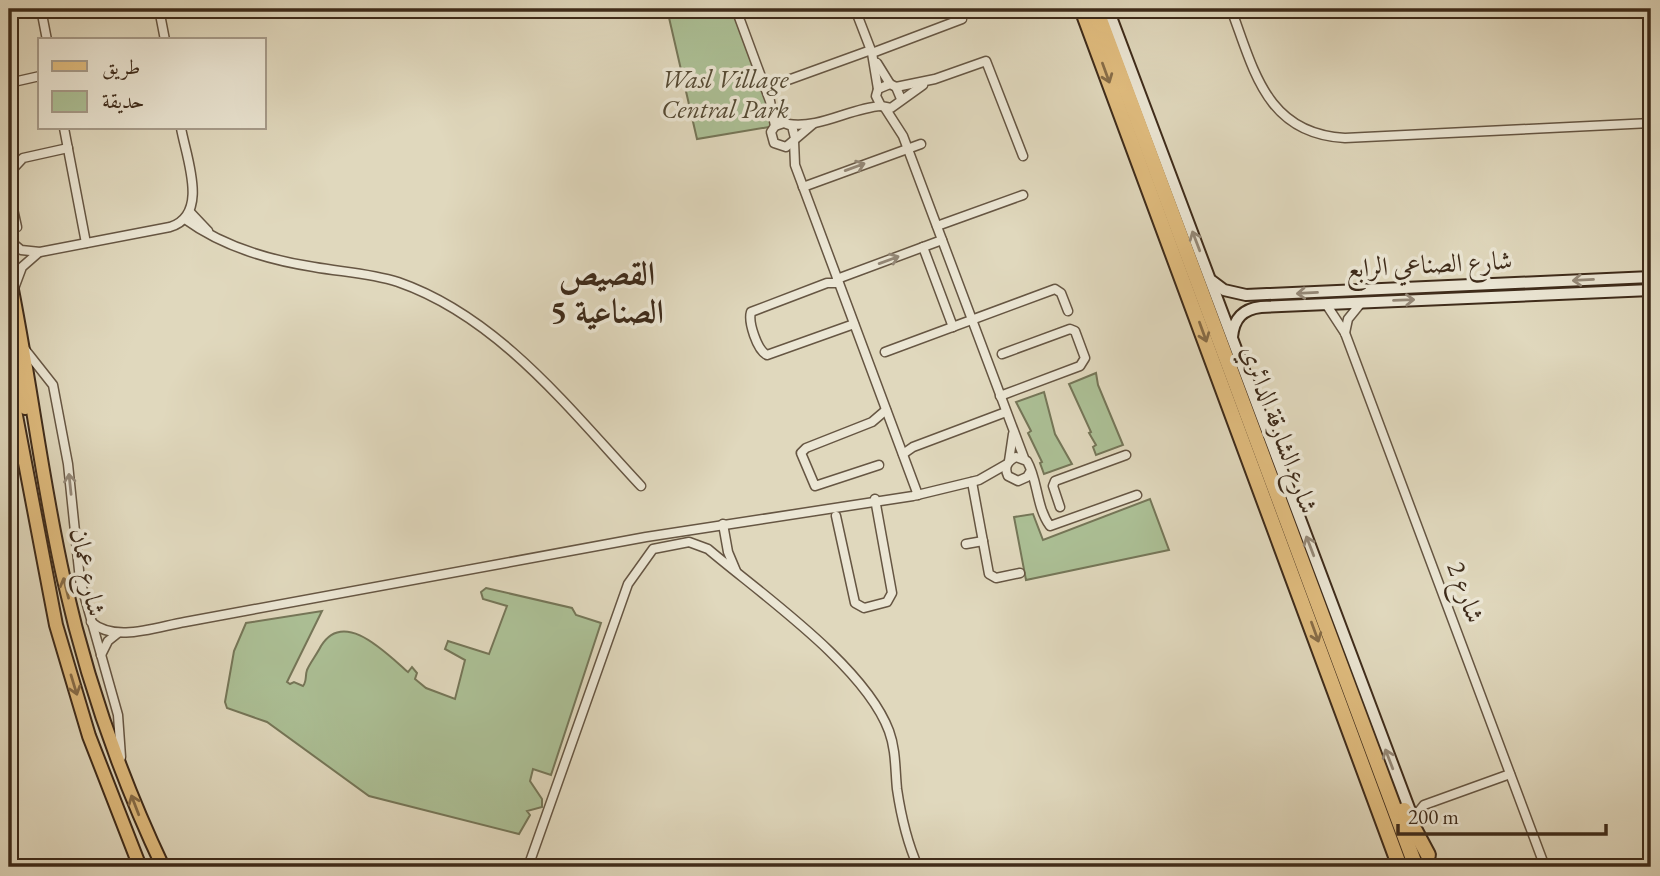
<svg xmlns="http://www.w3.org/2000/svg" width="1660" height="876" font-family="'EB Garamond',Amiri,serif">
	<rect width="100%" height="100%" fill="#e0d8bd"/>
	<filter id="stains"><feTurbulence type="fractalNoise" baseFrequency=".00286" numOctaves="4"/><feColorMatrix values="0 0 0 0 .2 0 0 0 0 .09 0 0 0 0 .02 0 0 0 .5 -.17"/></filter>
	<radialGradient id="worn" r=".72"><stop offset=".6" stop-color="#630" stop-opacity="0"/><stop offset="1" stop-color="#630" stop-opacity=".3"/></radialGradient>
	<!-- green -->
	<g fill="#acc096" stroke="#757658" stroke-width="2">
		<path d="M667 9H733L775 126 697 139Z"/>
		<path d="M1096 373 1098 385 1123 445 1096 455 1093 447 1096 445 1089 433 1091 432 1069 384Z"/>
		<path d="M1044 392 1055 434 1072 464 1044 474 1040 463 1042 462 1028 433 1031 431 1016 402Z"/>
		<path d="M1150 499 1169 550 1026 580 1014 517 1033 514 1043 540Z"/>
		<path d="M486 588 572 608 576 615 601 623 551 775 533 769 530 781 542 799V807L527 811 530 815 519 834 369 796 267 722 227 708 225 702 234 651 246 623 322 611 287 682 290 684 294 682 303 686C307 681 305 676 307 670 310 663 317 654 321 646 344 608 387 654 408 672L412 667 417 673 415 679 426 688 455 699 465 660 445 649 448 641 489 654 507 606 483 599 481 592Z"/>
	</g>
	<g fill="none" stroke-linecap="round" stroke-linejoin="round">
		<!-- street casing -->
		<g stroke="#665643" stroke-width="11">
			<g id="street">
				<path d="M41 9 47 40"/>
				<path d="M159 9 165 40"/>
				<path d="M736 9 770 101 775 126"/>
				<path d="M855 9 872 53 878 89"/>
				<path d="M1231 9C1254 70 1266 134 1345 138L1651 123"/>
				<path d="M872 53 962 19"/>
				<path d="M877 63 890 84"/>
				<path d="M9 83 40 76"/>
				<path d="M896 87 935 79 986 61 1023 156"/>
				<path d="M767 91 777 84 871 50"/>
				<path d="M901 99 896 87 890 84 878 89 876 96 881 106 891 108 923 85"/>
				<path d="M885 108 903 136 1024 458"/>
				<path d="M788 124C820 129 850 108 881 106"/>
				<path d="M64 128 86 243"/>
				<path d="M795 138 792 126 784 123 775 126 771 132 774 143 786 147 813 124"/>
				<path d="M794 141 795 165 918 495"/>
				<path d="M9 173 23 158 68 148"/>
				<path d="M803 187 921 144"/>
				<path d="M9 191 17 227"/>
				<path d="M190 212 208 231"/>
				<path d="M185 219C222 246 268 260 314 267 342 272 370 273 398 282 499 317 570 410 641 486"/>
				<path d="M937 226 1023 195"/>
				<path d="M9 240 21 250 40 252 170 227C210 215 186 157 181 128"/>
				<path d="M923 247 953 327"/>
				<path d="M837 279 942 240"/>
				<path d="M838 283H827L751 312C748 322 757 350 767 355L854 324"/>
				<path d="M13 291 22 267 38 253"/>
				<path d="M1326 304 1345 333 1545 867"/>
				<path d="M1345 333 1348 319 1361 303"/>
				<path d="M23 347 53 385 68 464 80 580 118 715 121 757"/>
				<path d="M885 352 1055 289 1061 293 1068 311"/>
				<path d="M1000 396 1080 366 1085 358 1075 331 1070 329 1002 354"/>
				<path d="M903 454 913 447 1006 412"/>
				<path d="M1009 461 1013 434"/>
				<path d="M879 465 815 486 801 453 806 448 872 422 886 410"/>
				<path d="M1030 472 1027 477 1018 481 1008 476C1004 468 1007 461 1016 457L1027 461C1038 480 1036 507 1050 526L1137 495"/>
				<path d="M972 482 989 574 996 578 1020 573"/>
				<path d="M1060 507 1053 486 1055 481 1126 455"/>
				<path d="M836 516 855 603 864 608 887 602 892 593 875 499"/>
				<path d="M723 524 728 552 736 571"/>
				<path d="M966 544 983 541"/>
				<path d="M91 622C115 643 156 627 185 622L646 537 913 496 979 480 1007 464"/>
				<path d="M101 655 108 641 118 633"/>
				<path d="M1413 819 1424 805 1510 774"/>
				<path d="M528 867 628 584 653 549 689 542 708 549C761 594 865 666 889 731 896 750 895 769 897 789 901 816 907 842 918 867"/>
			</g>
		</g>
		<!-- secondary casing -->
		<g stroke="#3e2b1a" stroke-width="14">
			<g id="secondary">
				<path d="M1108 9 1412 816"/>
				<path d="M1212 281 1224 290 1246 295 1651 277"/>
				<path d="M1232 337C1234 318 1243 309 1261 307L1651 290"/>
			</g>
		</g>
		<!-- primary casing -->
		<g stroke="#3e2b1a" stroke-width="16">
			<g id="primary">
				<path d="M9 275C30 376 41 479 64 580 86 678 120 776 163 867"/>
				<path d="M9 329 25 408"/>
				<path d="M9 379 56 625 89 736 140 867"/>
			</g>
		</g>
		<!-- highway casing -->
		<g stroke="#3e2b1a" stroke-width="18">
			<g id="highway">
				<path d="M1082 9 1400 867"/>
				<path d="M1096 9 1416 867"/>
				<path d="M1404 810 1428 855"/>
			</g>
		</g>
		<!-- street -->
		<use href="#street" stroke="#ebe6d4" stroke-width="8"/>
		<!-- secondary -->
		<use href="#secondary" stroke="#ebe6d4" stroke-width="10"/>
		<!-- primary -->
		<use href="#primary" stroke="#e0bc7e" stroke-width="12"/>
		<!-- highway -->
		<use href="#highway" stroke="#e0bc7e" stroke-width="14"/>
	</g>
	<!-- one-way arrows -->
	<defs><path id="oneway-shaft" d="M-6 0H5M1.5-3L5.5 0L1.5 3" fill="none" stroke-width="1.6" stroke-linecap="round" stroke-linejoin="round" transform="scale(1.75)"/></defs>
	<g stroke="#876c47">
		<use href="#oneway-shaft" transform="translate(1106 73) rotate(70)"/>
		<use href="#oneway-shaft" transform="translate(1203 332) rotate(70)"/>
		<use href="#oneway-shaft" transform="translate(66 588) rotate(-104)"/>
		<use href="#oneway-shaft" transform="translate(1315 632) rotate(70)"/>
		<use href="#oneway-shaft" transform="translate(74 685) rotate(73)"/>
		<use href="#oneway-shaft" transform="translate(135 805) rotate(-111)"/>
	</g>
	<g stroke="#948877">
		<use href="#oneway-shaft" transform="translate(855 167) rotate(-20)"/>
		<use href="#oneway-shaft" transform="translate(1196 241) rotate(-111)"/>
		<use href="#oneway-shaft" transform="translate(889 260) rotate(-20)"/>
		<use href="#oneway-shaft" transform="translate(1583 280) rotate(177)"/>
		<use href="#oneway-shaft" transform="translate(1307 293) rotate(177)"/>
		<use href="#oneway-shaft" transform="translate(1404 300) rotate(-2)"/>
		<use href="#oneway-shaft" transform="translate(70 484) rotate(-96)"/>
		<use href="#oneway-shaft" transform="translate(1310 546) rotate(-111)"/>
		<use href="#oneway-shaft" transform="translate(1389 759) rotate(-111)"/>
	</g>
	<g text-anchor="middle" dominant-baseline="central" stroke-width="7" stroke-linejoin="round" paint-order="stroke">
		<!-- park labels -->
		<g font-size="26" font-style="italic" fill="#544933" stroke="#ebe6d4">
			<text x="725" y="79">Wasl Village<tspan x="725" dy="30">Central Park</tspan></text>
		</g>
		<!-- street labels -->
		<g font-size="26" fill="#3e2b1a" stroke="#ebe6d4">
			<text transform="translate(1429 264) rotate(-3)">شارع الصناعي الرابع</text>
			<text transform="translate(1280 429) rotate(70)">شارع الشارقة الدائري</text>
			<text transform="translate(88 572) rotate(78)">شارع عمان</text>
			<text transform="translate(1466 592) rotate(70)">شارع 2</text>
		</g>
		<!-- district labels -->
		<g font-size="33" font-weight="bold" fill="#3e2b1a" stroke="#ebe6d4">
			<text x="607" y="273">القصيص<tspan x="607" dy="38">الصناعية 5</tspan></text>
		</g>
	</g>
	<!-- margin -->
	<rect width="1660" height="876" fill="none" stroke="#e0d8bd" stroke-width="35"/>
	<rect x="10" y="10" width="1639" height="855" fill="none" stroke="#3e2b1a" stroke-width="3.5"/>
	<rect x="18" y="18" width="1625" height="841" fill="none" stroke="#3e2b1a" stroke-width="2"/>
	<!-- legend -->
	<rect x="38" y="38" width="228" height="91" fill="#ebe6d4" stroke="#a69b8a" stroke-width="2"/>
	<rect x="52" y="61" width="35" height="10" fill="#e0bc7e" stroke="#a69b8a" stroke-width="2"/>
	<text x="102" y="74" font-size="21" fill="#3e2b1a">طريق</text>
	<rect x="52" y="91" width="35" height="21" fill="#acc096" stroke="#a69b8a" stroke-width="2"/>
	<text x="102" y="108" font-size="21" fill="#3e2b1a">حديقة</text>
	<!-- scale -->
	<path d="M1398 824v10h208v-10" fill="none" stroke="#3e2b1a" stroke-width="3.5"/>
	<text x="1408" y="824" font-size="21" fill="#3e2b1a" stroke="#ebe6d4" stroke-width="5" paint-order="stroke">200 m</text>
	<rect width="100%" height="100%" filter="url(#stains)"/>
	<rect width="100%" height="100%" fill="url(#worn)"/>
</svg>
